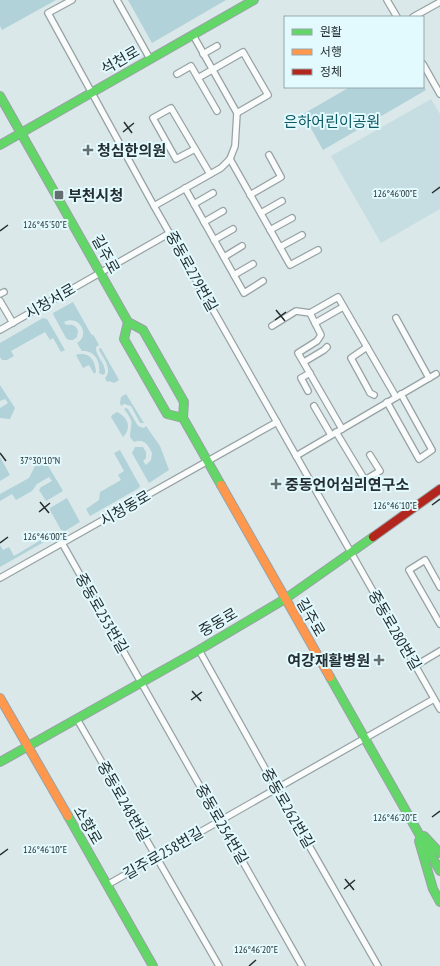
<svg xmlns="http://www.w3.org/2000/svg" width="440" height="966" font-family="'PT Sans Narrow','Noto Sans KR',sans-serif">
	<rect width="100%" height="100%" fill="#dbe8ea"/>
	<!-- built -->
	<path fill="#c6dee2" d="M431 99 440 114V209L381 243 331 156Z"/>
	<!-- green -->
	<g fill="#b0d2d8">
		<path d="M0 0H56L2 30 0 26Z"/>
		<path d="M128 0H226L152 43Z"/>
		<path d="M423 85 426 90 323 150 303 114 350 87H423Z"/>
		<path d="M73 302 91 334 94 336 99 345 96 347C95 356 106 363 105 373L103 375 99 373C101 361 94 350 82 351L77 343C91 335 79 314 64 322L66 325C72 324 76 325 78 331L77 337 73 340H69L66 338 54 316 53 313Z"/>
		<path d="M43 318 47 319 65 350 61 352 53 338 50 340 45 332 11 351 14 356 7 360H2L0 357V343Z"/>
		<path d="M100 348H101L119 380 114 383 109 381 107 382 105 378C113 370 104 359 99 350Z"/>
		<path d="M79 354C91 353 95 361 96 372L94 374 89 365 83 368 76 355Z"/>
		<path d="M0 385 15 408 10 419 0 418V408L8 403 5 399 0 401Z"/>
		<path d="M126 394 144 423H140L131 406 124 404 121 406 120 403 121 397Z"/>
		<path d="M126 408 128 409 138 426 144 428 146 426 160 446 169 470 149 483 132 453 135 447H143L146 452V458L143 461 146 465 151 460 152 453C148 444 143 438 134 442L130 437C131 421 135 424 124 409Z"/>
		<path d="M117 412C128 417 132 428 123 437L111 417 112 415Z"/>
		<path d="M120 450 140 486 139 488 90 516 86 509 99 500 100 492 121 480 118 475 124 471 114 453Z"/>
		<path d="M0 457 10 475 0 481Z"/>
		<path d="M47 464 63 491 46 501 39 490 41 487 52 481 49 477 37 484 32 491 16 500 12 494 0 501V494L29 478 35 466Z"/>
		<path d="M67 498 80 522 65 531 61 530 50 510V508Z"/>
		<path d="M51 534V538L0 567V545L3 550 9 547 14 556Z"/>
	</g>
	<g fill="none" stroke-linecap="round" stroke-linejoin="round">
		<!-- street casing -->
		<g stroke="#98a2a4" stroke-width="8">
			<g id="street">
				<path d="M72 0 48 13 154 206 440 709"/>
				<path d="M117 0 150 59"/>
				<path d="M387 0 397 17"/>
				<path d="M413 17 440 2"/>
				<path d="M203 54 217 46"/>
				<path d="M423 64 440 94"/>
				<path d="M177 74 191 66 217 111"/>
				<path d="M198 78 243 52 268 95 237 113"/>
				<path d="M195 149 176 159 153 118 171 108 210 174"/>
				<path d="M230 159 290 265 318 250"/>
				<path d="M185 188 244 293 263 281"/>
				<path d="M250 195 281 177 269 155"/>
				<path d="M194 204 213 193"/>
				<path d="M154 206 221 168 230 159 235 146 237 113 193 35"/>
				<path d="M261 213 282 201"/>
				<path d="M204 222 223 211"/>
				<path d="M270 230 292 218"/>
				<path d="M214 240 233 229"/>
				<path d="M280 247 302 235"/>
				<path d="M224 257 242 246"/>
				<path d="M234 275 253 264"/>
				<path d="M0 294 4 292"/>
				<path d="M0 301 13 323"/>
				<path d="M310 313 321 335 317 341 298 353 342 429"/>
				<path d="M396 318 429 378"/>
				<path d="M315 323 343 307"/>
				<path d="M272 326 296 311 310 313 338 297 396 397"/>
				<path d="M0 330 170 233"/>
				<path d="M367 347 351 358 368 389 370 393 374 395"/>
				<path d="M304 362 324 350 327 347"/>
				<path d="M308 391 301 378 310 373"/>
				<path d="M387 402 419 459 432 450 401 394"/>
				<path d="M314 406 331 435"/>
				<path d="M336 432 365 480 380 471 370 455"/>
				<path d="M296 456 436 374"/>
				<path d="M62 543 302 966"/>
				<path d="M0 578 277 422"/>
				<path d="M440 587 425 560 409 570 440 624"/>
				<path d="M199 650 276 788 378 966"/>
				<path d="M415 666 440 651"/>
				<path d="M77 719 219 966"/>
				<path d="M107 885 434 699"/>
			</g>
		</g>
		<!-- fast casing -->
		<g stroke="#98a2a4" stroke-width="10">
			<g id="fast">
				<path d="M0 96 128 322 143 330 184 402 183 418 221 485"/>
				<path d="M0 145 254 0"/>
				<path d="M128 322 124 339 167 414 183 418"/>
				<path d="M330 677 440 871"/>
				<path d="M0 762 199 650 285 599 373 537"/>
				<path d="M68 816 153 966"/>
				<path d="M424 836 440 853"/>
				<path d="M419 841 433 889 440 902"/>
			</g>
		</g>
		<!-- slow casing -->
		<g stroke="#98a2a4" stroke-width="10">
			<g id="slow">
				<path d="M221 485 330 677"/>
				<path d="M0 698 68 816"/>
			</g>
		</g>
		<!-- jam casing -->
		<g stroke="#98a2a4" stroke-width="10">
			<path id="jam" d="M373 537 440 489"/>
		</g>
		<!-- street -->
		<use href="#street" stroke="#fafcfc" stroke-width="5.5"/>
		<!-- fast -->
		<use href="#fast" stroke="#63d668" stroke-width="8"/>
		<!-- slow -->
		<use href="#slow" stroke="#ff974d" stroke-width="8"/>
		<!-- jam -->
		<use href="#jam" stroke="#b3261e" stroke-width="8"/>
	</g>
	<!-- ticks -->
	<path fill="none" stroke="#252e30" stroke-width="1.5" d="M124 122 132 133M123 132 134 123M432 193 440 187M0 231 8 225M276 310 285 321M275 320 286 312M0 453 6 461M40 502 49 513M432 505 440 499M39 512 50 503M0 543 8 537M192 691 201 701M191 700 202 692M432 817 440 811M0 855 8 849M345 879 354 890M344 889 355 880M249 966 256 960"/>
	<!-- markers -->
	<g fill="#656f71" stroke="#e2fafe" stroke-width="1.5">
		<path d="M86 144h4v4h4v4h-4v4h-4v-4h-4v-4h4z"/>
		<rect x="54" y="190" width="10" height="10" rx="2"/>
		<path d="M274 478h4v4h4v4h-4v4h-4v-4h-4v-4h4z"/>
		<path d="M377 654h4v4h4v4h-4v4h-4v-4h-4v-4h4z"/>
	</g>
	<g text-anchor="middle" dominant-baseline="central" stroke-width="4" stroke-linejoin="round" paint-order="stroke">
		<!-- street labels -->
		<g font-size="15" fill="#252e30" stroke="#e2fafe">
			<text transform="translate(120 60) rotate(-30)">석천로</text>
			<text transform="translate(106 254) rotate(61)">길주로</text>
			<text transform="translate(192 271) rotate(61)">중동로279번길</text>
			<text transform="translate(50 301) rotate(-30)">시청서로</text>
			<text transform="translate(125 508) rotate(-30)">시청동로</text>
			<text transform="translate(102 613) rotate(60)">중동로253번길</text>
			<text transform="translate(311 617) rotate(60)">길주로</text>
			<text transform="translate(218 622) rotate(-30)">중동로</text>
			<text transform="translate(395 630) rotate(60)">중동로280번길</text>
			<text transform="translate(124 801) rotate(60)">중동로248번길</text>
			<text transform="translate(288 808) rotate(60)">중동로262번길</text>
			<text transform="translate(222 824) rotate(60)">중동로254번길</text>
			<text transform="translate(88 825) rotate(60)">소향로</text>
			<text transform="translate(163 853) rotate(-30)">길주로258번길</text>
		</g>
		<!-- park labels -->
		<g font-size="15" fill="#0d5862" stroke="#e2fafe">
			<text x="332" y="121">은하어린이공원</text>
		</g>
		<!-- poi labels -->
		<g font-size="15" font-weight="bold" fill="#252e30" stroke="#e2fafe" text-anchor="start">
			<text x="97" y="150">청심한의원</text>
			<text x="68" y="195">부천시청</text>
			<text x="285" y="484">중동언어심리연구소</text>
			<text x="370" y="660" text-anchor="end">여강재활병원</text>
		</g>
	</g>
	<g font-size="10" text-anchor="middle" fill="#252e30" stroke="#e2fafe" stroke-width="4" stroke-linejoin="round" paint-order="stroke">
		<text x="395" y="197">126°46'00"E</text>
		<text x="45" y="228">126°45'50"E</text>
		<text x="40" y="464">37°30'10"N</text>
		<text x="395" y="509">126°46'10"E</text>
		<text x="45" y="540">126°46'00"E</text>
		<text x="395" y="821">126°46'20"E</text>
		<text x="45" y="853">126°46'10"E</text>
		<text x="256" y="953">126°46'20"E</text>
	</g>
	<!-- legend -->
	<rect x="284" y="16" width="140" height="72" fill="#e2fafe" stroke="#96a8ac"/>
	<rect x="292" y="29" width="20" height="6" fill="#63d668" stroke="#96a8ac"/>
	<text x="320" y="36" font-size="12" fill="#252e30">원활</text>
	<rect x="292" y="49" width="20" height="6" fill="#ff974d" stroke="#96a8ac"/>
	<text x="320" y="56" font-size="12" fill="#252e30">서행</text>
	<rect x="292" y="69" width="20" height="6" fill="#b3261e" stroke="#96a8ac"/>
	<text x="320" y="76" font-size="12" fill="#252e30">정체</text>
</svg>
